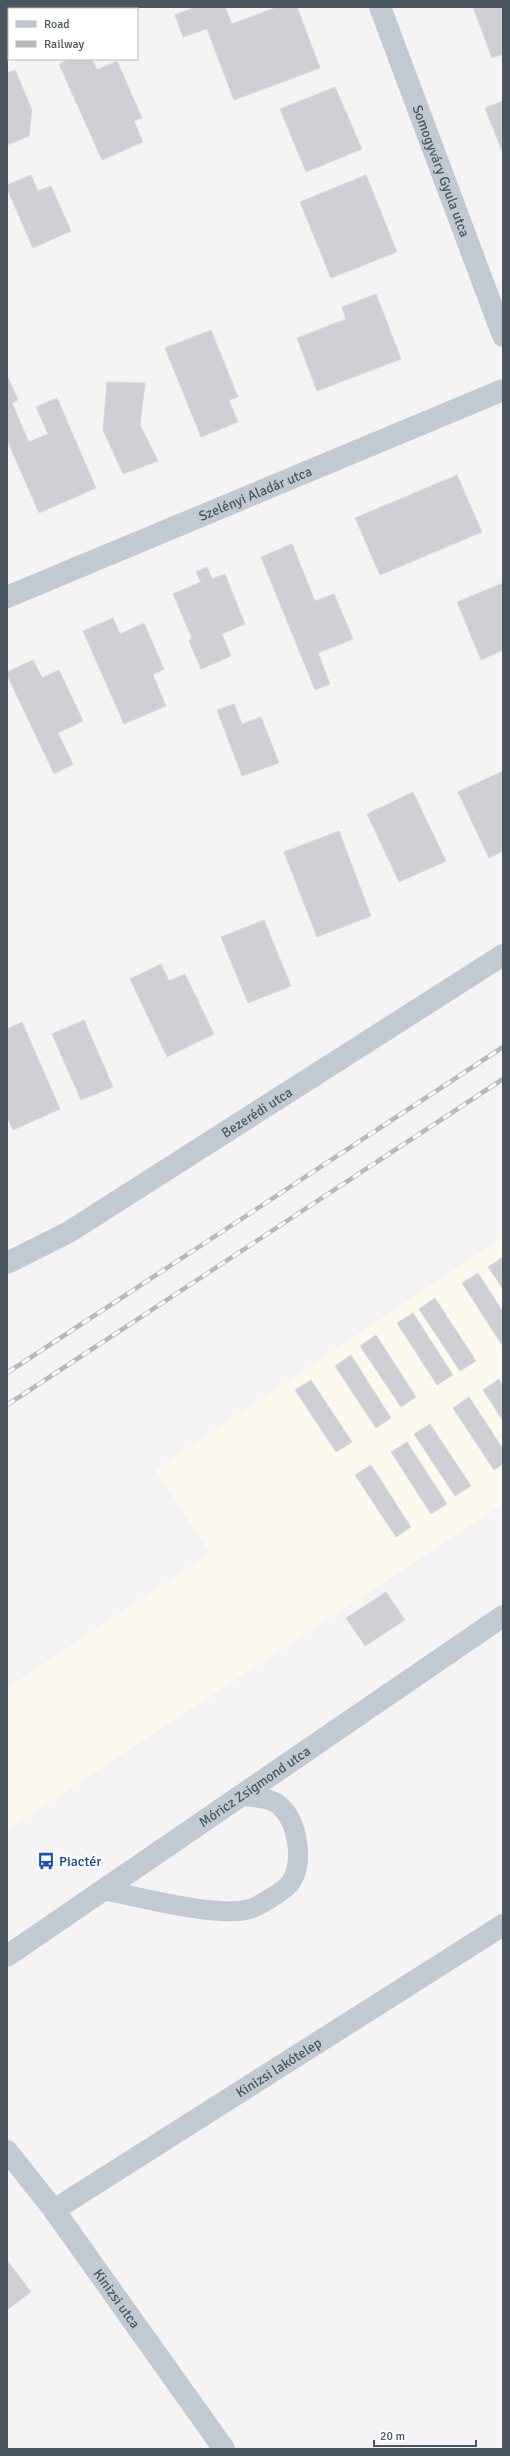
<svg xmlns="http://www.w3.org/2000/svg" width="510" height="2456" font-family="Signika,sans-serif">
	<rect width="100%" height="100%" fill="#f5f3f3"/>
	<!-- commercial -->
	<path fill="#fdf9ef" d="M503 1237V1504L7 1830V1688L210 1553 155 1470Z"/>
	<!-- building -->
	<g fill="#cdcfd5" stroke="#d7d9de">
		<path d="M195 7H225L232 24 277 7H297L320 68 234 100 207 29 183 37 175 15Z"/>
		<path d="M473 7H503V54L492 58Z"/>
		<path d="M69 59H92L97 70 117 61 142 118 134 121 143 142 102 160 59 64Z"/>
		<path d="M15 70 32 110 29 136 7 145V73Z"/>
		<path d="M335 87 362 149 306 172 280 109Z"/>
		<path d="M503 101V153L485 108Z"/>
		<path d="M31 175 38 191 51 186 71 231 33 248 7 189V185Z"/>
		<path d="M366 175 397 252 331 278 300 202Z"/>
		<path d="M376 294 401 359 317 391 297 338 346 319 342 307Z"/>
		<path d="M211 330 238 397 229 400 238 422 201 437 165 348Z"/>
		<path d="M7 375 18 400 12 403 29 442 48 434 36 407 57 398 96 488 39 513 7 440Z"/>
		<path d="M107 382 145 383 140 425 158 461 123 474 103 430Z"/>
		<path d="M457 475 482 532 380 575 355 518Z"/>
		<path d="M292 544 315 601 334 594 353 639 318 653 330 684 315 690 261 557Z"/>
		<path d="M207 567 212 579 225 574 245 624 222 634 231 656 201 669 189 641 192 638 173 594 201 582 196 572Z"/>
		<path d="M503 583V650L481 660 457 602Z"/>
		<path d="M113 618 120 634 144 623 164 669 153 675 166 706 124 724 83 631Z"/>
		<path d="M33 660 42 678 59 670 83 721 58 733 73 764 54 774 7 675V672Z"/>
		<path d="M234 704 242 724 261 717 279 763 242 776 217 710Z"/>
		<path d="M503 771V851L489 858 458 792Z"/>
		<path d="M413 792 446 861 399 882 367 814Z"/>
		<path d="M339 831 371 916 317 937 284 852Z"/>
		<path d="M264 920 291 986 248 1003 221 937Z"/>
		<path d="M161 964 169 981 185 974 214 1034 167 1057 130 979Z"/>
		<path d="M84 1020 113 1087 81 1100 52 1034Z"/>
		<path d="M22 1022 60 1109 13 1130 7 1117V1029Z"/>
		<path d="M503 1257V1289L488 1267Z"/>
		<path d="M478 1273 503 1312 502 1345 462 1283Z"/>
		<path d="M435 1298 476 1361 460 1371 419 1309Z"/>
		<path d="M413 1313 453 1375 437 1385 397 1323Z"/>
		<path d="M376 1335 416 1397 401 1407 360 1346Z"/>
		<path d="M351 1355 391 1418 376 1428 335 1366Z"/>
		<path d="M499 1379 503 1386V1421L483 1390Z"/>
		<path d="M311 1380 352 1442 336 1452 295 1390Z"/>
		<path d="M469 1397 503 1449V1464L494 1470 453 1408Z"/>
		<path d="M430 1424 471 1486 455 1496 414 1434Z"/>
		<path d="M407 1442 447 1504 431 1514 391 1452Z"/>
		<path d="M371 1465 411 1527 396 1537 355 1475Z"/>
		<path d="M386 1592 405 1620 365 1646 346 1618Z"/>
		<path d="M7 2260 31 2292 7 2310Z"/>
	</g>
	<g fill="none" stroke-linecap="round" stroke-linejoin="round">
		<!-- lane -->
		<path stroke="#c1cad2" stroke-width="20" d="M103 1890C140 1897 216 1918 250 1909 259 1906 286 1890 291 1882 304 1862 298 1822 280 1806 271 1797 251 1797 239 1796"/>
		<!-- street -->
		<g stroke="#c1cad2" stroke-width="22">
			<path id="s1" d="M380 7 503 336"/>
			<path d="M10 9 15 7"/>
			<path id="s2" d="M7 597 503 390"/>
			<path id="s3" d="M7 1263 69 1232 503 955"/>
			<path id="s4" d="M7 1956 503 1616"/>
			<path id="s5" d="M7 2151 54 2210 224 2449"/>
			<path id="s6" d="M54 2210 503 1925"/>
		</g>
		<!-- rail casing -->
		<g stroke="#b5b8bd" stroke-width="4.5">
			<g id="rail">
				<path d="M7 1373 503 1047"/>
				<path d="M7 1405 503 1079"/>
			</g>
		</g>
		<!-- rail -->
		<use href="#rail" stroke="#fff" stroke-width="3" stroke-dasharray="9" stroke-linecap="butt"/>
	</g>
	<!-- icons -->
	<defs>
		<g id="bus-bare" transform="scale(1.38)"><path d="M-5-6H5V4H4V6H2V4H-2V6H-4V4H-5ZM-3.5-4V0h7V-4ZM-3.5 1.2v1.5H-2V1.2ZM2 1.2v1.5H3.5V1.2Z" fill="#1a4fb4" stroke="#fff" stroke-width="2.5" paint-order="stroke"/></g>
	</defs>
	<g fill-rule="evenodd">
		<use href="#bus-bare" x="46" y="1861"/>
	</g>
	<g text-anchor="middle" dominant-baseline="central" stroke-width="4" stroke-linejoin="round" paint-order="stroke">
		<!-- street labels -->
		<g font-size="14" fill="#4a5661" stroke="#fff">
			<text stroke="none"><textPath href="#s1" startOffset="175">Somogyváry Gyula utca</textPath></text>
			<text stroke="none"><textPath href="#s2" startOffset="269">Szelényi Aladár utca</textPath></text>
			<text stroke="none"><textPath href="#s3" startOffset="292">Bezerédi utca</textPath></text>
			<text stroke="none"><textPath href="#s4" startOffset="300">Móricz Zsigmond utca</textPath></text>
			<text stroke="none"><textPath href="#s6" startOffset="266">Kinizsi lakótelep</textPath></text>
			<text stroke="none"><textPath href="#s5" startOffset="184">Kinizsi utca</textPath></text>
		</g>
		<!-- transit labels -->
		<g font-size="14" fill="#164399" stroke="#fff" text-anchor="start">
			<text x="59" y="1861">Piactér</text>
		</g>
	</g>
	<!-- border -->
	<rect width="510" height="2456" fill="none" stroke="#4a5661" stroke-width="16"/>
	<!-- legend -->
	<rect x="8" y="8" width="130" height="52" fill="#ffffff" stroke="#b7bbc0"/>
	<rect x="16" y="21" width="20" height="6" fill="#c1cad2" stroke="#b7bbc0"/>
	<text x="44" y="28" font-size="12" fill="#4a5661">Road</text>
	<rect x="16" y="41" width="20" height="6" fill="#b5b8bd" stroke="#b7bbc0"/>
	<text x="44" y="48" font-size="12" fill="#4a5661">Railway</text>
	<!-- scale -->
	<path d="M374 2440v6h102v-6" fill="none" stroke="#4a5661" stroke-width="2"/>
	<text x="380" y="2440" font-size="12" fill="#4a5661" stroke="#ffffff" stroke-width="3" paint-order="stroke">20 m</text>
</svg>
